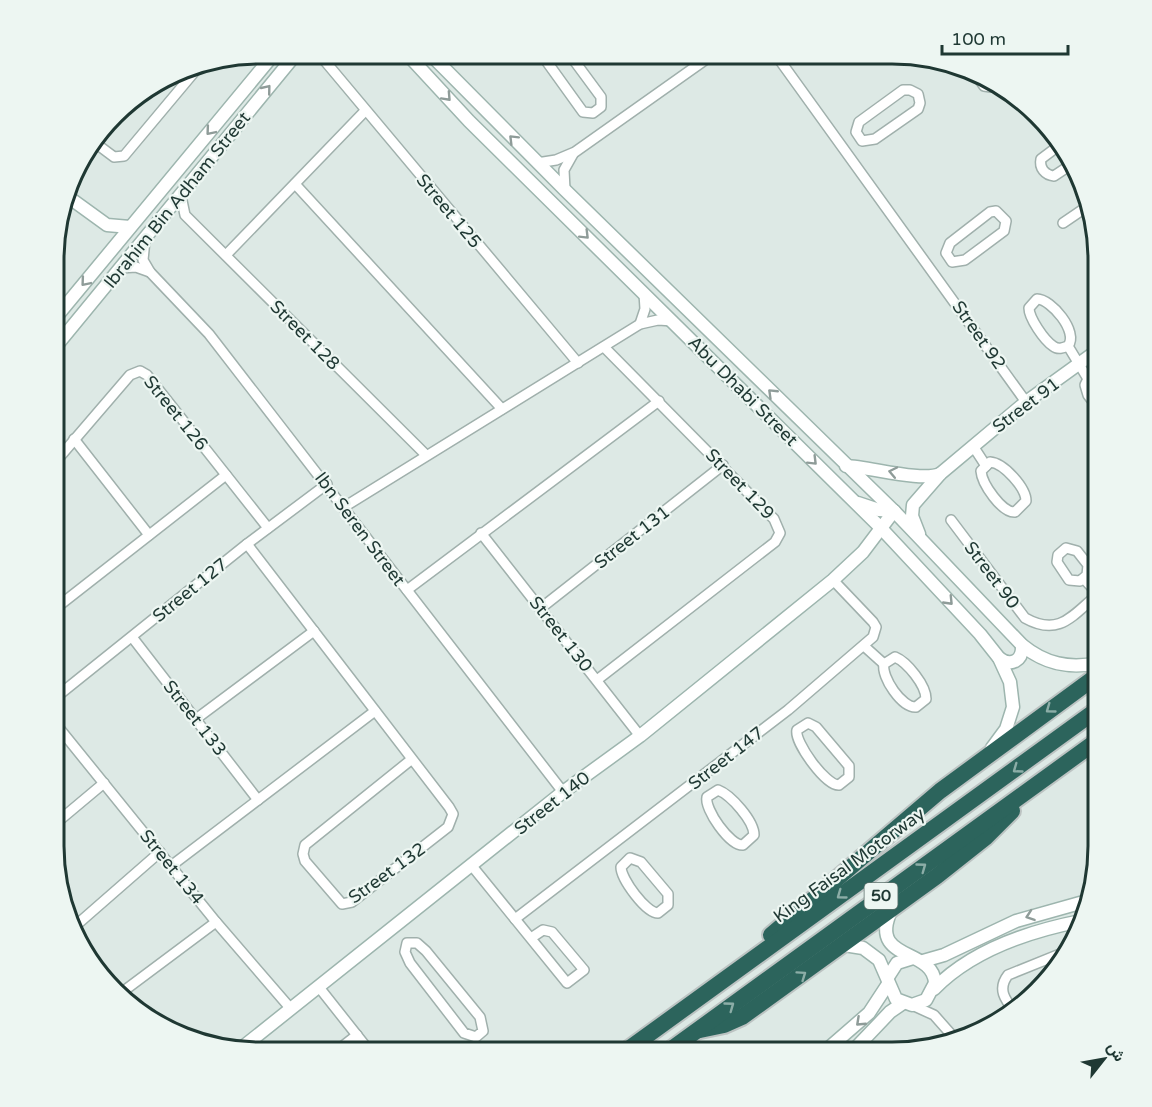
<svg xmlns="http://www.w3.org/2000/svg" width="1152" height="1107" font-family="'Varela Round',Vazirmatn,sans-serif">
	<rect width="100%" height="100%" fill="#dde9e5"/>
	<g fill="none" stroke-linecap="round" stroke-linejoin="round">
		<!-- street casing -->
		<g stroke="#a0b0ac" stroke-width="12">
			<g id="street">
				<path d="M319 54 578 363"/>
				<path d="M542 55 583 112 593 113 601 107V97L570 55"/>
				<path d="M776 55 1026 402"/>
				<path d="M977 76 984 86 991 87 997 84"/>
				<path d="M903 90H910L918 94 920 103 918 109 875 139 862 141 856 132 859 122Z"/>
				<path d="M94 142 114 157 124 156 201 64"/>
				<path d="M1061 144 1041 159C1039 168 1045 175 1054 176L1072 164"/>
				<path d="M537 163 556 160 575 152 712 55"/>
				<path d="M295 184 502 409"/>
				<path d="M565 190 564 170 573 154"/>
				<path d="M181 196 185 215 426 455"/>
				<path d="M996 211 1006 221 1004 231 965 260 952 262 946 253 950 243 990 212Z"/>
				<path d="M60 215 72 200"/>
				<path d="M1063 223 1088 206"/>
				<path d="M145 240 143 260 150 272 209 334 563 792"/>
				<path d="M226 255 365 111"/>
				<path d="M121 268 136 267 150 272"/>
				<path d="M1037 299C1051 299 1079 332 1068 346 1063 348 1058 350 1053 346 1044 340 1029 318 1029 308Z"/>
				<path d="M640 324 645 309 644 293"/>
				<path d="M1068 346 1088 379"/>
				<path d="M1098 376 1088 379 1085 385 1088 395 1098 408"/>
				<path d="M74 439 149 535"/>
				<path d="M973 446 986 466"/>
				<path d="M57 460 130 375 140 371 147 375 268 528"/>
				<path d="M990 462C1004 463 1026 488 1026 501L1015 512C1002 513 982 484 981 471Z"/>
				<path d="M344 507 640 324 658 320 673 321"/>
				<path d="M951 520 1025 618C1059 637 1072 616 1098 594L1084 579"/>
				<path d="M481 533 640 736"/>
				<path d="M247 544C314 632 382 719 449 807L453 814 448 827 352 902 342 904 305 861 303 854 305 845 412 759"/>
				<path d="M1066 548 1077 551 1088 565 1087 575 1080 581 1069 580 1057 562 1058 555Z"/>
				<path d="M407 590 659 401"/>
				<path d="M56 608 226 475"/>
				<path d="M541 608 723 465"/>
				<path d="M132 637 258 800"/>
				<path d="M864 646 884 664"/>
				<path d="M895 657C907 662 926 685 926 699L916 707C902 708 881 677 884 664Z"/>
				<path d="M597 680 775 542 780 533 774 519 604 347"/>
				<path d="M55 698 247 544 327 484"/>
				<path d="M196 719 314 631"/>
				<path d="M55 723 216 922 291 1009"/>
				<path d="M808 723 816 727 849 766V777L839 785C826 786 794 742 797 730Z"/>
				<path d="M718 790C731 795 754 821 754 835L743 845C730 846 704 809 707 797Z"/>
				<path d="M55 824 104 783"/>
				<path d="M630 858 641 862 668 894V905L658 913C646 913 621 879 621 867Z"/>
				<path d="M171 866 375 711"/>
				<path d="M472 866 567 983 584 970 552 932 543 930 531 938"/>
				<path d="M515 919 788 710 873 637 876 627 873 622 833 580"/>
				<path d="M73 928 160 852"/>
				<path d="M407 943H417L426 951 480 1017 483 1031 476 1037 464 1033 410 963 405 952Z"/>
				<path d="M318 986 371 1053"/>
				<path d="M121 993 216 922"/>
				<path d="M912 1005 934 1015 957 1041"/>
				<path d="M1015 1012C1005 1000 997 989 1008 975L1065 952"/>
				<path d="M334 1053 357 1035"/>
			</g>
		</g>
		<!-- secondary casing -->
		<g stroke="#9db5ae" stroke-width="15">
			<g id="secondary">
				<path d="M407 54 469 121 880 527 980 634 999 658 1010 682 1013 707 1006 729 992 748"/>
				<path d="M430 54 565 190 894 511 1022 645C1045 664 1069 669 1098 663"/>
				<path d="M67 196 107 225 130 227"/>
				<path d="M57 316 274 54"/>
				<path d="M57 345 296 54"/>
				<path d="M846 466C870 467 922 482 940 474"/>
				<path d="M858 503 879 510 894 511"/>
				<path d="M919 534 912 516 913 505 940 474 1026 402 1098 350"/>
				<path d="M999 658C1011 667 1023 661 1022 645"/>
				<path d="M844 945 863 948 879 960 896 999 912 1005 926 1000 935 983C933 947 868 962 891 911"/>
				<path d="M923 961 944 955 1016 921 1087 901"/>
				<path d="M888 977 897 963 913 958"/>
				<path d="M934 989C971 951 1030 931 1081 921"/>
				<path d="M239 1050 563 792 640 736 833 580 863 552 894 511"/>
				<path d="M823 1053 869 1013 888 984"/>
				<path d="M851 1053 890 1012 903 1003"/>
			</g>
		</g>
		<!-- highway casing -->
		<g stroke="#bcc3c2" stroke-width="20">
			<g id="highway">
				<path d="M771 935 940 791 1098 675"/>
				<path d="M700 1030 724 1025 742 1017 937 876 985 838 1012 811"/>
				<path d="M623 1053 1098 709"/>
				<path d="M666 1053 1098 740"/>
			</g>
		</g>
		<!-- street -->
		<use href="#street" stroke="#fff" stroke-width="9"/>
		<!-- secondary -->
		<use href="#secondary" stroke="#fff" stroke-width="12"/>
		<!-- highway -->
		<use href="#highway" stroke="#2c645c" stroke-width="16"/>
	</g>
	<!-- one-way arrows -->
	<defs><path id="oneway-chevron" d="M-2-3.5L2.5 0L-2 3.5" fill="none" stroke-width="1.6" stroke-linecap="round" stroke-linejoin="round" transform="scale(1.5)"/></defs>
	<g stroke="#8f9c99">
		<use href="#oneway-chevron" transform="translate(267 89) rotate(-51)"/>
		<use href="#oneway-chevron" transform="translate(447 97) rotate(47)"/>
		<use href="#oneway-chevron" transform="translate(210 131) rotate(130)"/>
		<use href="#oneway-chevron" transform="translate(513 139) rotate(-135)"/>
		<use href="#oneway-chevron" transform="translate(585 235) rotate(45)"/>
		<use href="#oneway-chevron" transform="translate(85 282) rotate(130)"/>
		<use href="#oneway-chevron" transform="translate(772 393) rotate(-136)"/>
		<use href="#oneway-chevron" transform="translate(813 461) rotate(45)"/>
		<use href="#oneway-chevron" transform="translate(893 472) rotate(-168)"/>
		<use href="#oneway-chevron" transform="translate(949 601) rotate(46)"/>
		<use href="#oneway-chevron" transform="translate(1030 916) rotate(161)"/>
		<use href="#oneway-chevron" transform="translate(860 1022) rotate(137)"/>
	</g>
	<g stroke="#8cada7">
		<use href="#oneway-chevron" transform="translate(1050 709) rotate(144)"/>
		<use href="#oneway-chevron" transform="translate(1017 769) rotate(144)"/>
		<use href="#oneway-chevron" transform="translate(922 867) rotate(-36)"/>
		<use href="#oneway-chevron" transform="translate(841 895) rotate(144)"/>
		<use href="#oneway-chevron" transform="translate(802 975) rotate(-35)"/>
		<use href="#oneway-chevron" transform="translate(730 1006) rotate(-36)"/>
	</g>
	<g text-anchor="middle" dominant-baseline="central" stroke-width="4.5" stroke-linejoin="round" paint-order="stroke">
		<!-- shield labels -->
		<rect fill="#edf6f2" stroke="#5d716c" stroke-width="1.5" x="864.5" y="883" width="33" height="26" rx="4.5"/>
		<g font-size="16" font-weight="bold" fill="#1f3833">
			<text x="881" y="896">50</text>
		</g>
		<!-- street labels -->
		<g font-size="18" fill="#1f3833" stroke="#edf6f2">
			<text transform="translate(177 200) rotate(-51)">Ibrahim Bin Adham Street</text>
			<text transform="translate(449 211) rotate(50)">Street 125</text>
			<text transform="translate(305 335) rotate(45)">Street 128</text>
			<text transform="translate(979 335) rotate(55)">Street 92</text>
			<text transform="translate(743 391) rotate(45)">Abu Dhabi Street</text>
			<text transform="translate(1026 405) rotate(-37)">Street 91</text>
			<text transform="translate(176 413) rotate(51)">Street 126</text>
			<text transform="translate(740 484) rotate(46)">Street 129</text>
			<text transform="translate(360 529) rotate(53)">Ibn Seren Street</text>
			<text transform="translate(632 537) rotate(-38)">Street 131</text>
			<text transform="translate(992 575) rotate(53)">Street 90</text>
			<text transform="translate(190 590) rotate(-39)">Street 127</text>
			<text transform="translate(561 634) rotate(52)">Street 130</text>
			<text transform="translate(195 718) rotate(52)">Street 133</text>
			<text transform="translate(726 758) rotate(-38)">Street 147</text>
			<text transform="translate(552 803) rotate(-38)">Street 140</text>
			<text transform="translate(849 865) rotate(-36)">King Faisal Motorway</text>
			<text transform="translate(172 867) rotate(51)">Street 134</text>
			<text transform="translate(387 873) rotate(-36)">Street 132</text>
		</g>
	</g>
	<!-- crop -->
	<path d="M0 0H1152V1107H0ZM260 64H892A196 196 0 0 1 1088 260V846A196 196 0 0 1 892 1042H260A196 196 0 0 1 64 846V260A196 196 0 0 1 260 64Z" fill="#edf6f2" fill-rule="evenodd"/>
	<path fill="none" stroke="#1f3833" stroke-width="3" d="M260 64H892A196 196 0 0 1 1088 260V846A196 196 0 0 1 892 1042H260A196 196 0 0 1 64 846V260A196 196 0 0 1 260 64Z"/>
	<!-- north arrow -->
	<g transform="translate(1104 1059) rotate(59)" stroke="#edf6f2" stroke-width="4.5" paint-order="stroke">
	<path d="M0-4.5L10 22L0 15L-10 22Z" fill="#1f3833"/>
	<text y="-9" font-size="16" font-weight="bold" text-anchor="middle" fill="#1f3833">ش</text>
	</g>
	<!-- scale -->
	<path d="M942 45v9h126v-9" fill="none" stroke="#1f3833" stroke-width="3"/>
	<text x="951" y="45" font-size="18" fill="#1f3833" stroke="#edf6f2" stroke-width="4.5" paint-order="stroke">100 m</text>
</svg>
